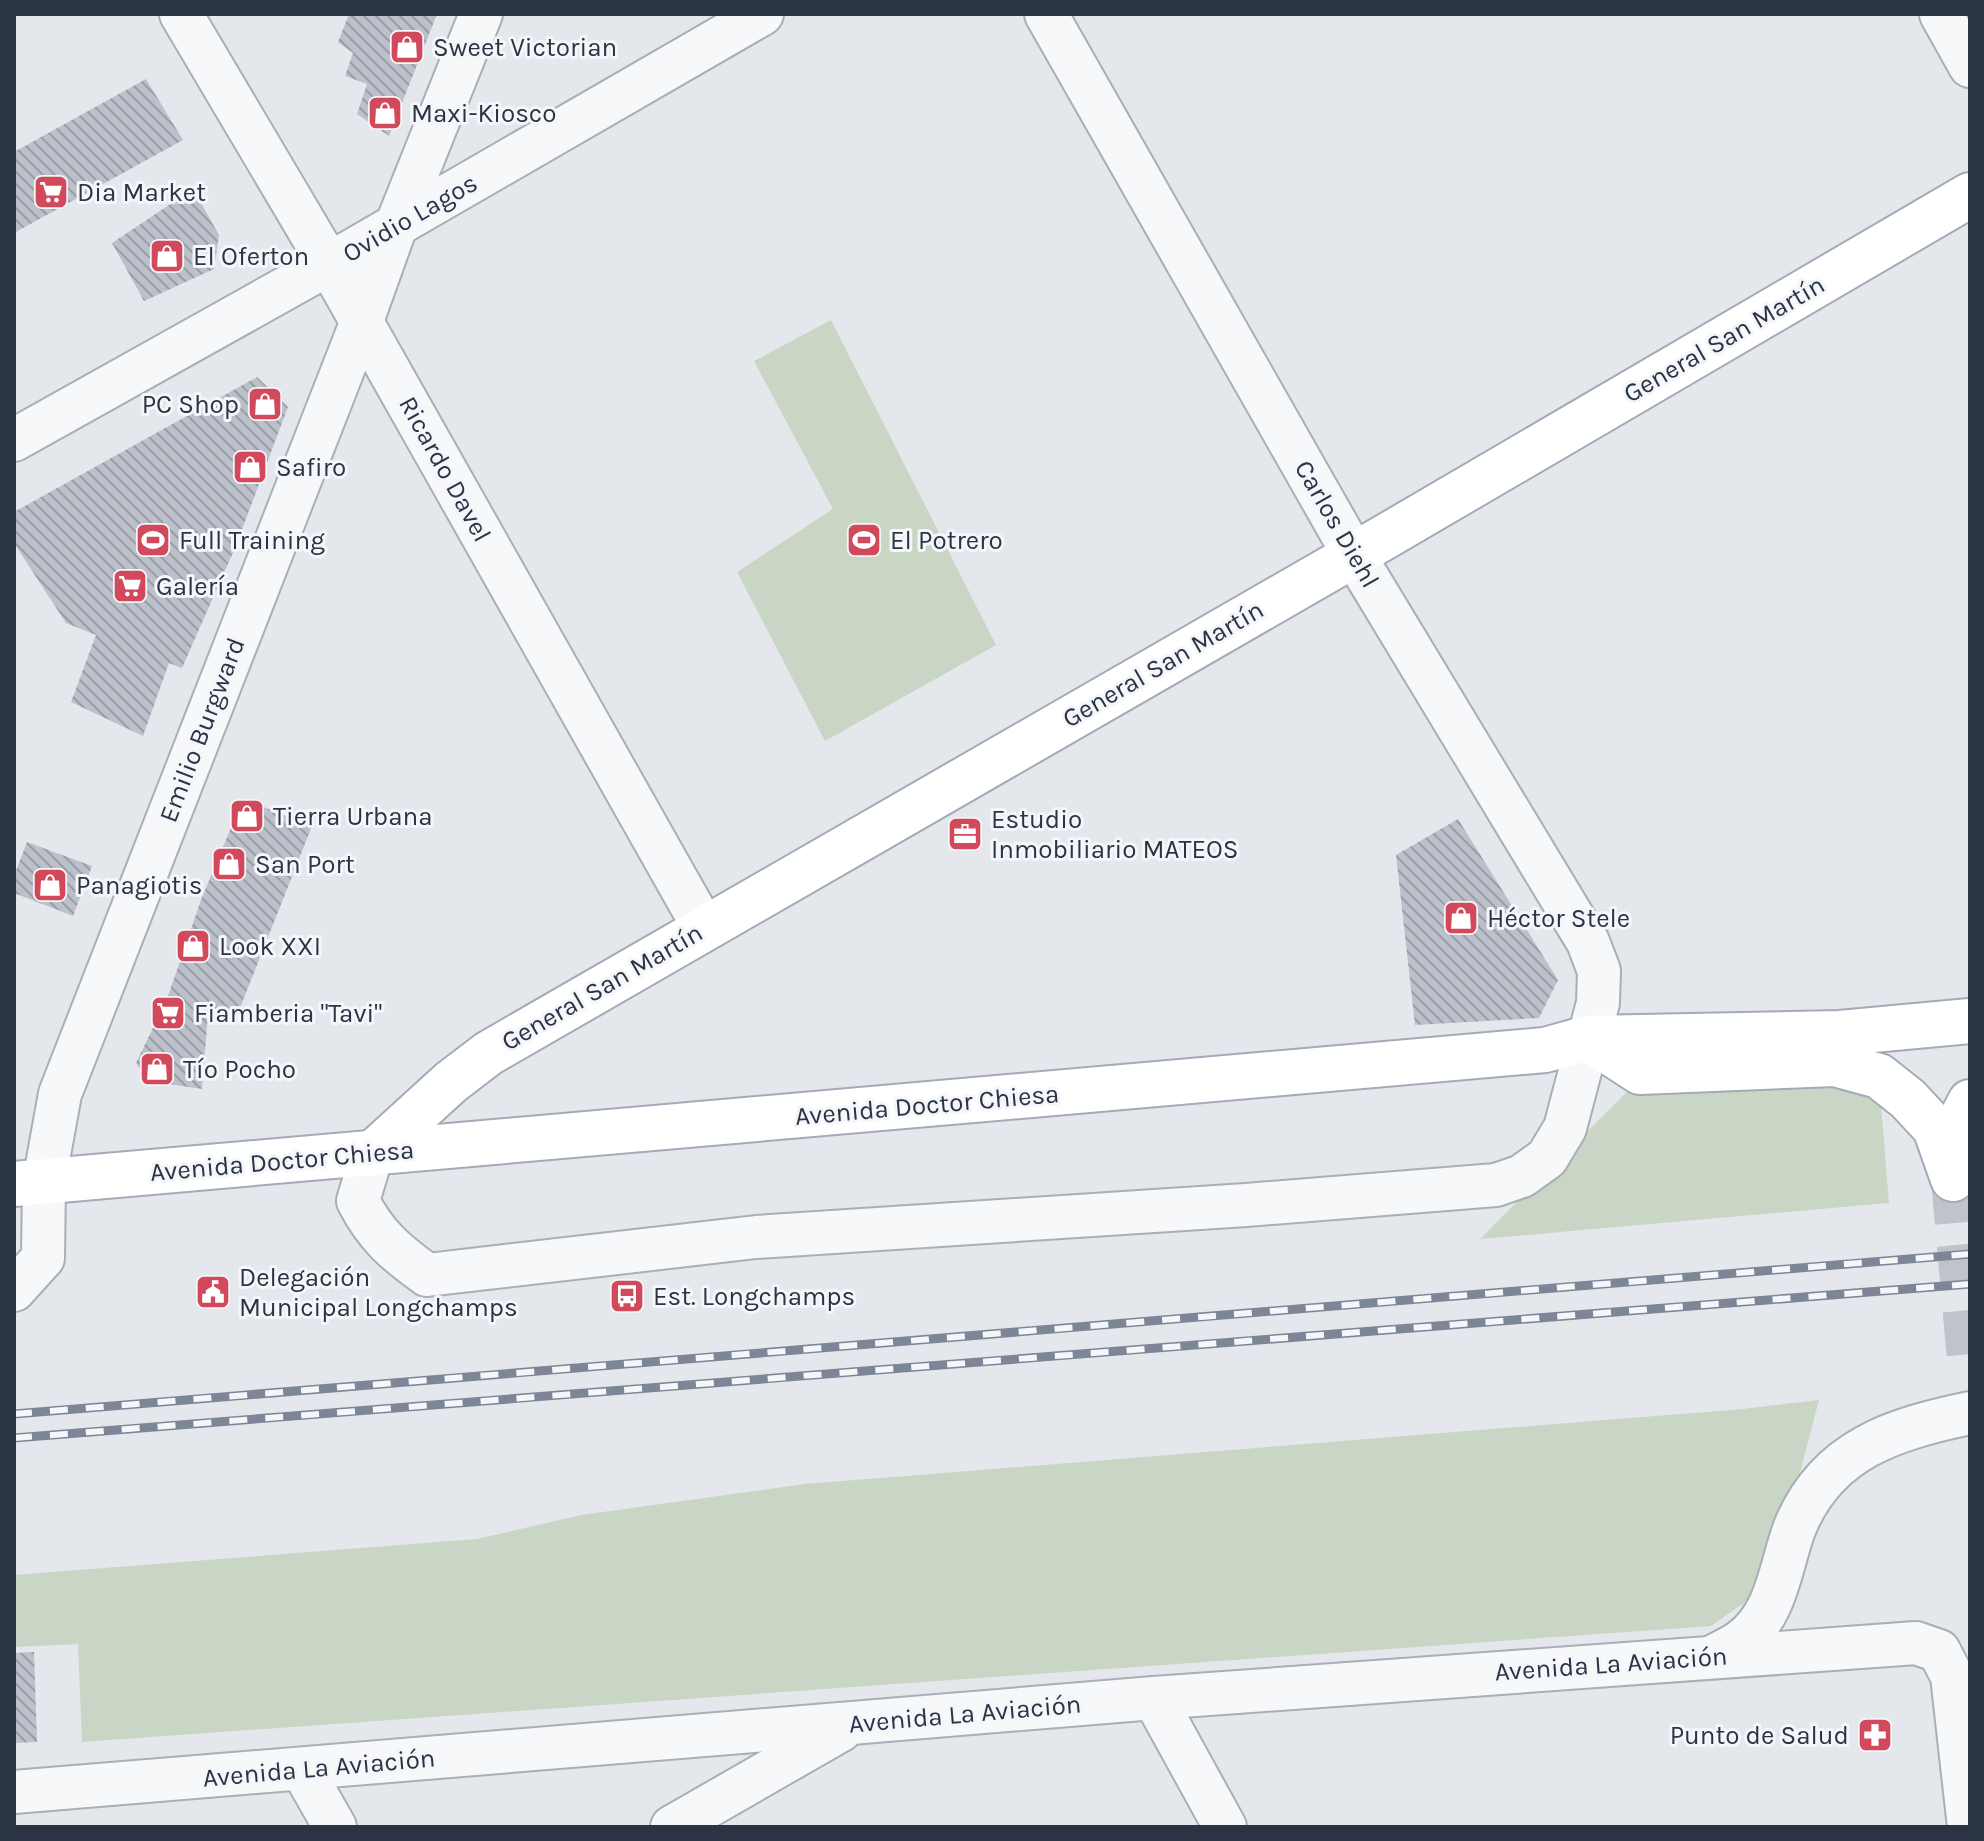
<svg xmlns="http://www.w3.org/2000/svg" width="1984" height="1841" font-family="Karla,sans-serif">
	<defs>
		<pattern id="building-back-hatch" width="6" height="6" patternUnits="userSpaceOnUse" patternTransform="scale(2)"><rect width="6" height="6" fill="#bbc0ca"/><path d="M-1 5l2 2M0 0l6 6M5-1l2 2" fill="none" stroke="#989da6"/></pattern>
	</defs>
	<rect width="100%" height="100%" fill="#e4e7ec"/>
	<!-- green -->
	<g fill="#c9d6c5">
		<path d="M831 320 996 645 825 741 737 572 833 509 754 361Z"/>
		<path d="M1878 1068 1889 1203 1480 1239 1630 1089Z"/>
		<path d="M1819 1400 1778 1557 1751 1598 1711 1626 82 1742 78 1644 14 1647V1575L477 1539 581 1515 805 1484 1743 1409Z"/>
	</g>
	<!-- building -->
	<g fill="url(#building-back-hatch)">
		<path d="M349 14H437L389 136 357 114 367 84 345 76 353 53 338 42Z"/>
		<path d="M146 79 183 140 14 233V152Z"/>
		<path d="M193 189 219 235 214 269 144 301 112 243Z"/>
		<path d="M257 377 288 407 235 548 182 668 169 663 143 736 71 702 96 635 66 623 14 543V512Z"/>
		<path d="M243 799 312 826 234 1023 208 1014 202 1089 149 1081 136 1063 167 999 201 900Z"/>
		<path d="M1458 819 1558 980 1539 1018 1415 1025 1396 855Z"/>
		<path d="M27 842 92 866 73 916 14 893V876Z"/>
		<path d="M34 1652 37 1742 14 1743V1653Z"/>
	</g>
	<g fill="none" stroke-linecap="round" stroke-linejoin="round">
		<!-- major-tunnel -->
		<path stroke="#bfc3cb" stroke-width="44" stroke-dasharray="44 22" stroke-linecap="butt" d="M1953 1179 1970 1371"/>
		<!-- minor casing -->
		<g stroke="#a9aeb7" stroke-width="46">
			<g id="minor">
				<path d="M181 14 329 264 704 928"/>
				<path d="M1941 14 1970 66"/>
				<path d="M14 440 329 264 762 14"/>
				<path d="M372 1154 358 1201C376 1236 395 1252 427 1275L756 1237 1246 1205 1496 1185 1522 1176 1547 1158 1565 1128 1598 1003 1599 971 1588 942 1354 555 1046 14"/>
				<path d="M14 1290 43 1258 44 1182 60 1094 362 321 396 226 481 14"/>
				<path d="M1714 1656C1723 1651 1733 1647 1741 1641 1778 1614 1780 1566 1795 1527 1827 1449 1894 1429 1970 1413"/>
				<path d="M1154 1698 1225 1827"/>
				<path d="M302 1769 335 1827"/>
				<path d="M14 1792 1154 1698 1916 1643 1939 1651 1952 1676 1969 1827"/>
				<path d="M672 1827 841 1730"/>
			</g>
		</g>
		<!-- major casing -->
		<g stroke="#a3abb8" stroke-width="48">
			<g id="major">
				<path d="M1588 1038 1640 1072 1835 1064 1879 1076 1908 1099 1935 1128 1953 1179"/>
				<path d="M372 1154 451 1082 489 1053 1354 555 1970 195"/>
				<path d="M1953 1173 1957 1127 1970 1102"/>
				<path d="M14 1184 1545 1050 1588 1038 1840 1033 1970 1021"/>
			</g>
		</g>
		<!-- minor -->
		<use href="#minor" stroke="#f7f8fa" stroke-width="42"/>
		<!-- major -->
		<use href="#major" stroke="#fff" stroke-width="44"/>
		<!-- rail casing -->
		<g stroke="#7d8696" stroke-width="9">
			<g id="rail">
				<path d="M14 1414 1970 1254"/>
				<path d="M14 1438 1970 1284"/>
			</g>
		</g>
		<!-- rail -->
		<use href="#rail" stroke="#f4f6f9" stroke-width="6" stroke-dasharray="18" stroke-linecap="butt"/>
	</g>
	<!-- icons -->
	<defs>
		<g id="shop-square" transform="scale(1.8)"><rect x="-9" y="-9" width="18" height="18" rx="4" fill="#d1495b" stroke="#f4f6f9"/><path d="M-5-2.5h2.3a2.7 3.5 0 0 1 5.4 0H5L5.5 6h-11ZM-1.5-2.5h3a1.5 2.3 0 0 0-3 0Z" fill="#fff"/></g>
		<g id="supermarket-square" transform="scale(1.8)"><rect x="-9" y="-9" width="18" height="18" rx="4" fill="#d1495b" stroke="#f4f6f9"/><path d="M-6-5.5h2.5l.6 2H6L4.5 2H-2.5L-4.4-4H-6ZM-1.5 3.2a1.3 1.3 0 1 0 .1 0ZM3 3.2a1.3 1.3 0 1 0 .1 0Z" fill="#fff"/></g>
		<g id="stadium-square" transform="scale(1.8)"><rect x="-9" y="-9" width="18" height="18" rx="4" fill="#d1495b" stroke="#f4f6f9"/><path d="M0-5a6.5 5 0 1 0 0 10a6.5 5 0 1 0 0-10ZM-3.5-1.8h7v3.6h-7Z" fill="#fff"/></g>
		<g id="office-square" transform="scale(1.8)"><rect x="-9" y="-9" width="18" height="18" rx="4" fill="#d1495b" stroke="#f4f6f9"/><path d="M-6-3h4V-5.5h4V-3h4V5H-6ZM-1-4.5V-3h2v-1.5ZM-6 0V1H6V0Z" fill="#fff"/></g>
		<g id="civic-square" transform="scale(1.8)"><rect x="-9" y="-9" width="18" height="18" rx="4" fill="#d1495b" stroke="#f4f6f9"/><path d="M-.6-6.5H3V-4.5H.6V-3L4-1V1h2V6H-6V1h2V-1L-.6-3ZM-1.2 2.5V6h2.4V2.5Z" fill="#fff"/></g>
		<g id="bus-square" transform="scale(1.8)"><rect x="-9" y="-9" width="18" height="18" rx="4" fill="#d1495b" stroke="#f4f6f9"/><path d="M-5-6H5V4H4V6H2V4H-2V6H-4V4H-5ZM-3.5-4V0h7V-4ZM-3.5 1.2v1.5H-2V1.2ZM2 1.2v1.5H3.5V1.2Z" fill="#fff"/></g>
		<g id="pharmacy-square" transform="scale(1.8)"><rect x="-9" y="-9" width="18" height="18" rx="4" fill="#d1495b" stroke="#f4f6f9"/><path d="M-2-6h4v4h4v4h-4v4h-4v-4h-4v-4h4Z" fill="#fff"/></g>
	</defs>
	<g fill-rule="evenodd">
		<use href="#shop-square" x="407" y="47"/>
		<use href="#shop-square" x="385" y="113"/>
		<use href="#supermarket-square" x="51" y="192"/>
		<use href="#shop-square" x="167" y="256"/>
		<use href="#shop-square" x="265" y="404"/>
		<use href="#shop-square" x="250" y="467"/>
		<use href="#stadium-square" x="153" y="540"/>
		<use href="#stadium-square" x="864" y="540"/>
		<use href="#supermarket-square" x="130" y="586"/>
		<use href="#shop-square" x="247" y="816"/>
		<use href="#office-square" x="965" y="834"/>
		<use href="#shop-square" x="229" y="864"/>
		<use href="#shop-square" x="50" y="885"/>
		<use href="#shop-square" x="1461" y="918"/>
		<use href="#shop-square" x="193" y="946"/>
		<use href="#supermarket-square" x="168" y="1013"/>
		<use href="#shop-square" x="157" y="1069"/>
		<use href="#civic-square" x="213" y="1292"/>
		<use href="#bus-square" x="627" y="1296"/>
		<use href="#pharmacy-square" x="1875" y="1735"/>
	</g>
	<g text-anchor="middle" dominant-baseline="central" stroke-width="6" stroke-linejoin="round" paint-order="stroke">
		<!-- poi labels -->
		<g font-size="26" fill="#2b3445" stroke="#f4f6f9" text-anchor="start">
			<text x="433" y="47">Sweet Victorian</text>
			<text x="411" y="113">Maxi-Kiosco</text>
			<text x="77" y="192">Dia Market</text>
			<text x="193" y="256">El Oferton</text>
			<text x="239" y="404" text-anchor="end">PC Shop</text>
			<text x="276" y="467">Safiro</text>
			<text x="179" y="540">Full Training</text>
			<text x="890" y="540">El Potrero</text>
			<text x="156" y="586">Galería</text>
			<text x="273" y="816">Tierra Urbana</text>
			<text x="991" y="819">Estudio<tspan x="991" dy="30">Inmobiliario MATEOS</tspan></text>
			<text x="255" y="864">San Port</text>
			<text x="76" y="885">Panagiotis</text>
			<text x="1487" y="918">Héctor Stele</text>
			<text x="219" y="946">Look XXI</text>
			<text x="194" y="1013">Fiamberia "Tavi"</text>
			<text x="183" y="1069">Tío Pocho</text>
			<text x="239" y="1277">Delegación<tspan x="239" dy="30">Municipal Longchamps</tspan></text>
			<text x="653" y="1296">Est. Longchamps</text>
			<text x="1849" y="1735" text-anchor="end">Punto de Salud</text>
		</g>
		<!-- street labels -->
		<g font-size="26" fill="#2b3445" stroke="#f4f6f9">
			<text transform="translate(410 218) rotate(-30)">Ovidio Lagos</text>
			<text transform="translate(1724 339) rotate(-30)">General San Martín</text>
			<text transform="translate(445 469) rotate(61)">Ricardo Davel</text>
			<text transform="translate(1337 524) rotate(60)">Carlos Diehl</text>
			<text transform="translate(1163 664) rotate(-30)">General San Martín</text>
			<text transform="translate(202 730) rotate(-69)">Emilio Burgward</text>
			<text transform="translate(602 987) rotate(-30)">General San Martín</text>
			<text transform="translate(927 1105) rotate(-5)">Avenida Doctor Chiesa</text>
			<text transform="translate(282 1161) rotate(-5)">Avenida Doctor Chiesa</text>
			<text transform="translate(1611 1664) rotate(-4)">Avenida La Aviación</text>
			<text transform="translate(965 1714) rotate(-5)">Avenida La Aviación</text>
			<text transform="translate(319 1768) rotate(-5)">Avenida La Aviación</text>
		</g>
	</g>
	<!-- border -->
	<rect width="1984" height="1841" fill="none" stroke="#2b3445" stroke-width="32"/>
</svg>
